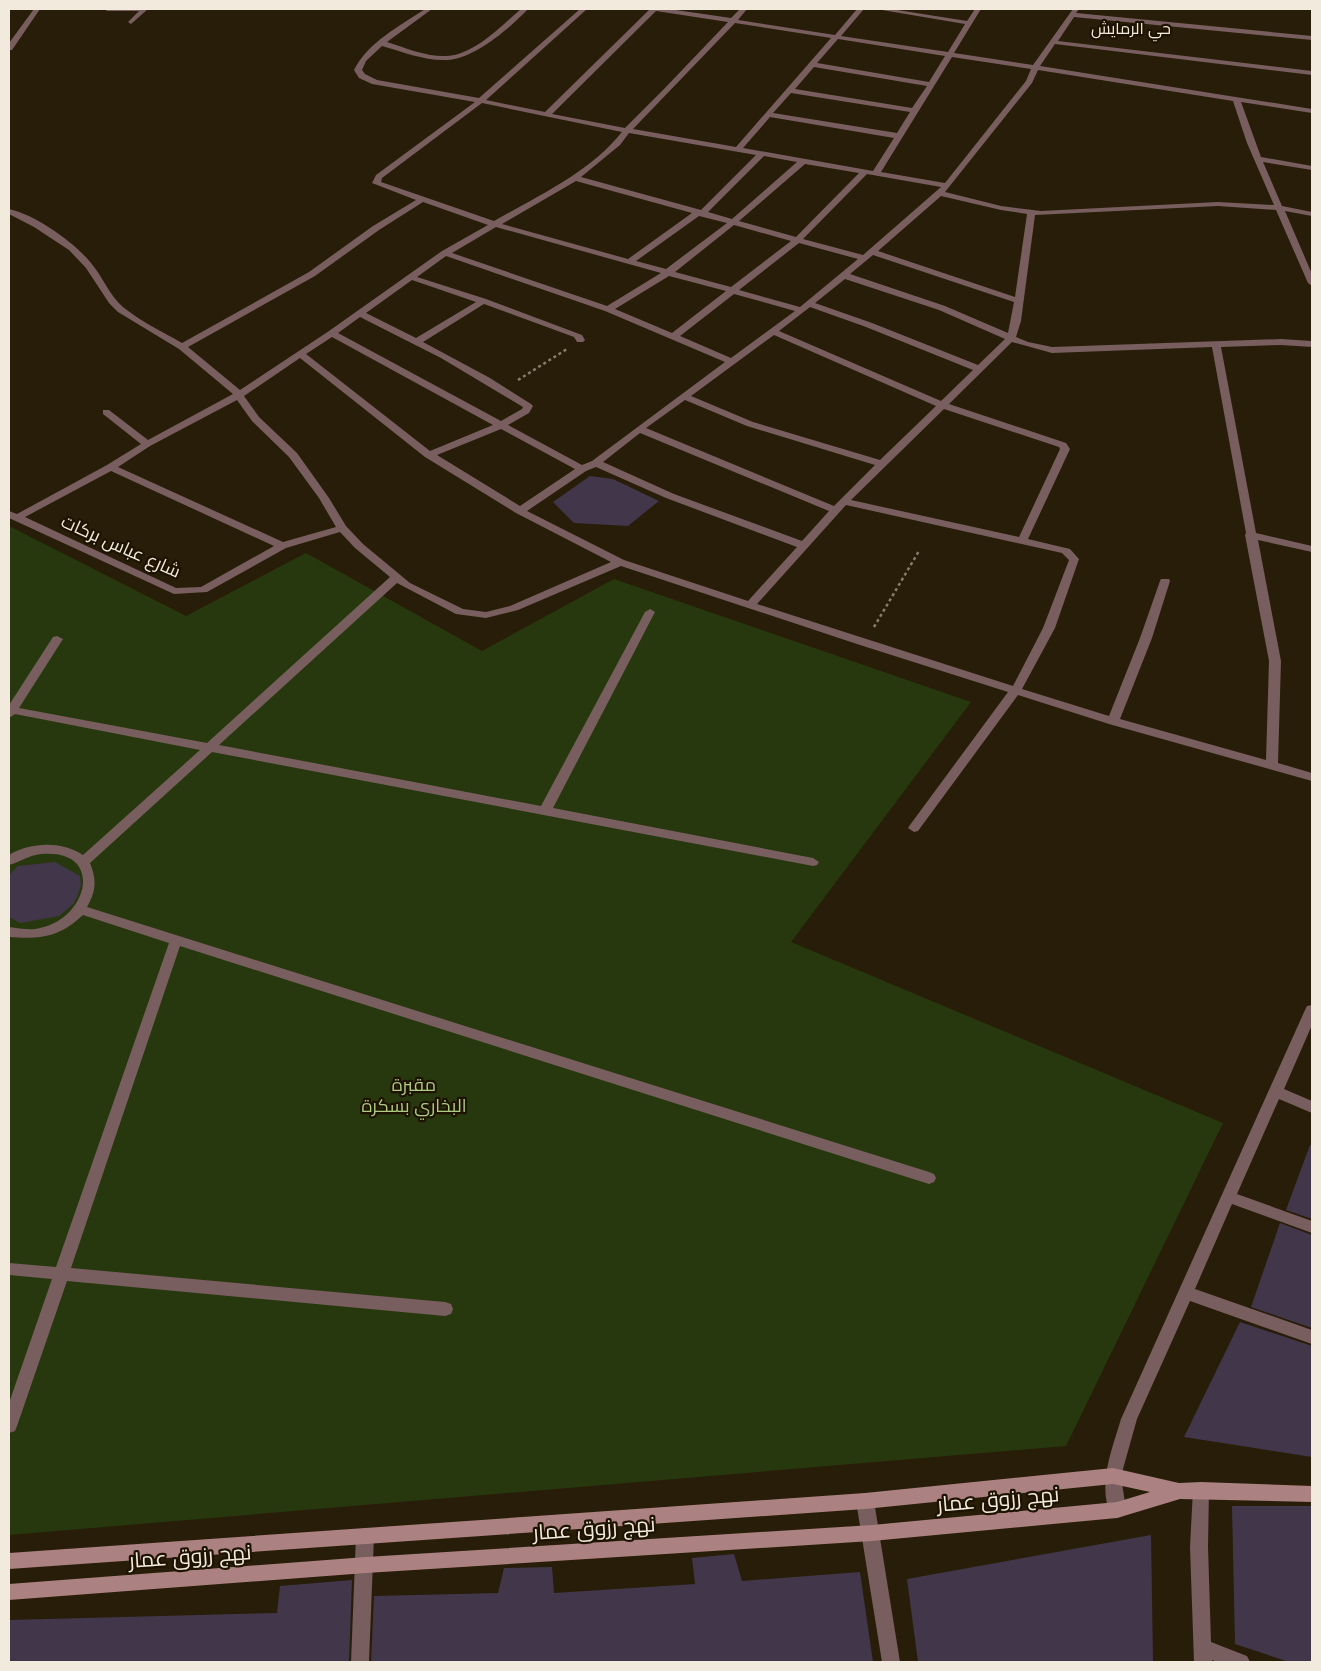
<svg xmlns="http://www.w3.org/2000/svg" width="1321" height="1671" font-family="'PT Sans',Cairo,sans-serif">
	<rect width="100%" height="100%" fill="#281d08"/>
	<!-- green -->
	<path fill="#28380e" d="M9 526 186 616 306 553 482 651 614 579 971 702 791 942 1223 1123 1066 1446 9 1535Z"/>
	<!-- building -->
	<g fill="#42364a">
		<path d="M590 476 613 479 659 501 628 526 574 523 553 502Z"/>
		<path d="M55 862 80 876 81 885 77 897 73 904 59 916 20 923 9 917V875L18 866Z"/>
		<path d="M1310 1145H1312V1219L1286 1210Z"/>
		<path d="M1280 1223 1312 1235V1328L1251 1307Z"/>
		<path d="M1240 1322 1312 1346V1457L1184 1437Z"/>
		<path d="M1232 1506H1312V1662H1289L1235 1644Z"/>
		<path d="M1151 1535 1153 1662H918L907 1579Z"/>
		<path d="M734 1554 742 1581 860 1572 873 1662H371L374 1596 498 1593 504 1568 552 1567 554 1593 695 1584 692 1558Z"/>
		<path d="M352 1580 349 1662H9V1620L277 1613 280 1586Z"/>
	</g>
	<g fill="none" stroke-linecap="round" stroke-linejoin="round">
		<!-- path -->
		<g stroke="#877d6c" stroke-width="2.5" stroke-dasharray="3 3" stroke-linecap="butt">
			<path d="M518 380 567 349"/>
			<path d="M874 627 919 551"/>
		</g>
		<!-- street -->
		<g fill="#785e5e" fill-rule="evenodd">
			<path d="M34 9H40L12 50H9V43Z"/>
			<path d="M104 9H148L131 24 128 22 139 11H107Z"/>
			<path d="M425 9H432L387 42C406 48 426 57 447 56 475 54 501 26 521 9H528C510 28 474 59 447 60 425 61 403 52 382 46L366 61 362 70 365 74 377 80 479 98 580 9H587L486 100 545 112 650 9H669L731 18 740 9H747L738 20 835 35 857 9H864L841 36 948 52 965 24 876 9H891L967 21 975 9H981L954 53 1033 65 1073 9H1079L1076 13 1312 36V40L1074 17 1058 41 1312 71V75L1055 44 1040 66 1312 109V113L1241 102 1261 157 1312 166V170L1263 162 1282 206 1312 212V216L1285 211 1312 274V286L1308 283 1276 210 1218 206 1035 215 1021 321 1016 337 1028 342 1052 347 1281 339 1312 341V347L1281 345 1221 347 1256 533 1312 546V552L1258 540 1281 661 1278 763 1312 773V781L1109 724 1018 695 918 831 914 832 908 828 910 825 1008 692 860 645 621 566 518 610 486 618 456 614 397 583 219 745 541 806 645 612 650 609 655 612 553 808 813 858 819 862 817 865 813 866 212 752 90 863C97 880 96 891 87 907L929 1172 934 1174 936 1178 934 1182 929 1184 180 946 71 1268 445 1302 451 1304 453 1309 451 1314 445 1316 67 1281 17 1426 15 1431 9 1433V1403L52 1279 9 1275V1263L56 1267 169 943 83 915C58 938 41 939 9 937V927C19 928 31 931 40 928 90 917 104 848 41 854 29 855 20 862 9 865V855C31 842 62 841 83 855L200 750 15 714 9 718V705L53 637 57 636 63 639 19 708 207 743 390 577 355 548 340 532 286 548 207 592 174 594 9 518V511L17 514 107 465 141 444 103 414V410H109L148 440 233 394 179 349 118 312 109 303 86 268 69 250 34 227 9 214V209C36 215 74 242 91 263 103 277 109 295 123 307 140 321 163 332 182 343L309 272 373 226 416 200 372 183 376 175 475 102 372 84 359 78 354 70C368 42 400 26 425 9ZM656 11 728 22 664 89 625 128 552 114ZM735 23 831 38 736 147 633 129ZM838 39 945 56 929 82 817 63ZM952 57 1031 69 1026 81 945 183 881 172ZM814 67 927 86 912 108 795 89ZM1038 70 1233 101 1247 143 1274 205 1218 202 1041 211 1001 206 945 192 1032 83ZM791 93 910 112 897 133 773 113ZM482 103 622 132C590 172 538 196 494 221L381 182 382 178ZM770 117 894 138 873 171 743 148ZM629 133 756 155 701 210 581 177 620 145ZM764 156 797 162 732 219 708 212ZM805 164 859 173 796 237 739 221ZM867 174 941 187 863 255 803 239ZM576 181 692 213 628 259 502 224ZM941 196 1001 210 1027 214 1015 297 878 251ZM423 202 488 225 442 251 329 331 240 390 188 347 315 276 379 230ZM699 216 727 223 666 269 636 261ZM734 225 791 241 731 287 675 272ZM496 227 661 273 607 306 452 253ZM799 243 858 259 800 307 739 290ZM873 255 1014 302 1008 333 945 306 850 274ZM446 256 605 311 725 362 592 461 582 465 508 425 529 413 533 406 531 404 490 378 423 342 484 304 574 337 577 342H583L585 340 582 335 486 299 417 277ZM669 276 726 291 672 333 615 309ZM845 279 939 310 1005 339 978 365 872 323 815 303ZM412 280 476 302 416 338 366 313ZM734 294 795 311 731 358 680 336ZM810 307 866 327 973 370 941 401 779 331ZM360 317 441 358 523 407 522 409 501 421 338 333ZM774 335 936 406 880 460 753 422 691 396ZM332 337 493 425 430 451 306 354ZM1012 342 1052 353 1212 347 1246 533 1245 535 1269 661 1266 760 1120 719 1152 638 1170 581 1169 579H1161L1160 581 1140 638 1109 716 1022 689 1055 628 1079 559 1070 549 1028 539 1070 449 1066 443 949 404ZM300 358 425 457 516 513 611 562 510 606 486 612 463 609 410 583 363 544 346 526 329 498 297 453 259 417 244 396ZM237 400 252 421 289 457 319 498 336 527 283 542 118 467 150 446ZM685 400 747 426 875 465 834 506 646 428ZM944 409 1059 447 1060 449 1019 537 851 500ZM501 429 575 469 520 506 437 455ZM640 433 829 511 802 541 674 494 603 462ZM596 467 666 498 797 547 748 601 624 560 527 511 586 471ZM111 471 274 546 201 587 176 588 25 517ZM846 505 1062 553 1069 560 1043 628 1013 686 757 604Z"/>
			<path d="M1312 1005V1025L1284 1089 1312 1101V1113L1279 1099 1237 1194 1312 1221V1233L1232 1204 1195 1289 1312 1330V1344L1190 1301 1137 1419 1121 1476 1126 1510 1123 1516 1117 1518 1111 1516C1097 1484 1112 1450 1121 1419L1305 1010 1307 1006Z"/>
			<path d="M1201 1482 1207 1484 1209 1490 1208 1547 1211 1642 1247 1656 1250 1662H1217L1212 1660V1662H1194L1190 1547 1193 1490 1195 1484Z"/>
			<path d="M865 1493 871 1495 874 1501 900 1662H882L856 1501 859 1495Z"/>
			<path d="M365 1528 371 1530 374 1536 369 1662H351L356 1536 359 1530Z"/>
		</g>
		<!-- secondary -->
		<path fill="#ab8182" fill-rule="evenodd" d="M1113 1468 1179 1483 1201 1482 1312 1486V1502L1180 1499 1117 1518 872 1541 366 1573 9 1600V1584L366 1557 872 1525 1117 1502 1150 1492 1113 1484 865 1509 9 1569V1553L865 1493Z"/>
	</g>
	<g text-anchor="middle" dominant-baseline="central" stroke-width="4.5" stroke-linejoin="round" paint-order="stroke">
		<!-- far-neighbourhood labels -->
		<g font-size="16" fill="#f1eadd" stroke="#1e1301">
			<text x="1131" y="28">حي الرمايش</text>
		</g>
		<!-- street labels -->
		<g font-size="18" fill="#f1eadd" stroke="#1e1301">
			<text transform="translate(121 546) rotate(24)">شارع عباس بركات</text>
		</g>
		<!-- park labels -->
		<g font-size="18" fill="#accc81" stroke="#1e1301">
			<text x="414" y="1084">مقبرة<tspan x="414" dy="21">البخاري بسكرة</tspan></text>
		</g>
		<!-- near-street labels -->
		<g font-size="21" fill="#f1eadd" stroke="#1e1301">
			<text transform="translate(998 1499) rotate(-5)">نهج رزوق عمار</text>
			<text transform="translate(594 1528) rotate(-4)">نهج رزوق عمار</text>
			<text transform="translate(190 1556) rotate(-4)">نهج رزوق عمار</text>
		</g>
	</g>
	<!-- border -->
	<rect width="1321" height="1671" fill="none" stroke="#f1eadd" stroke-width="20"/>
</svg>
